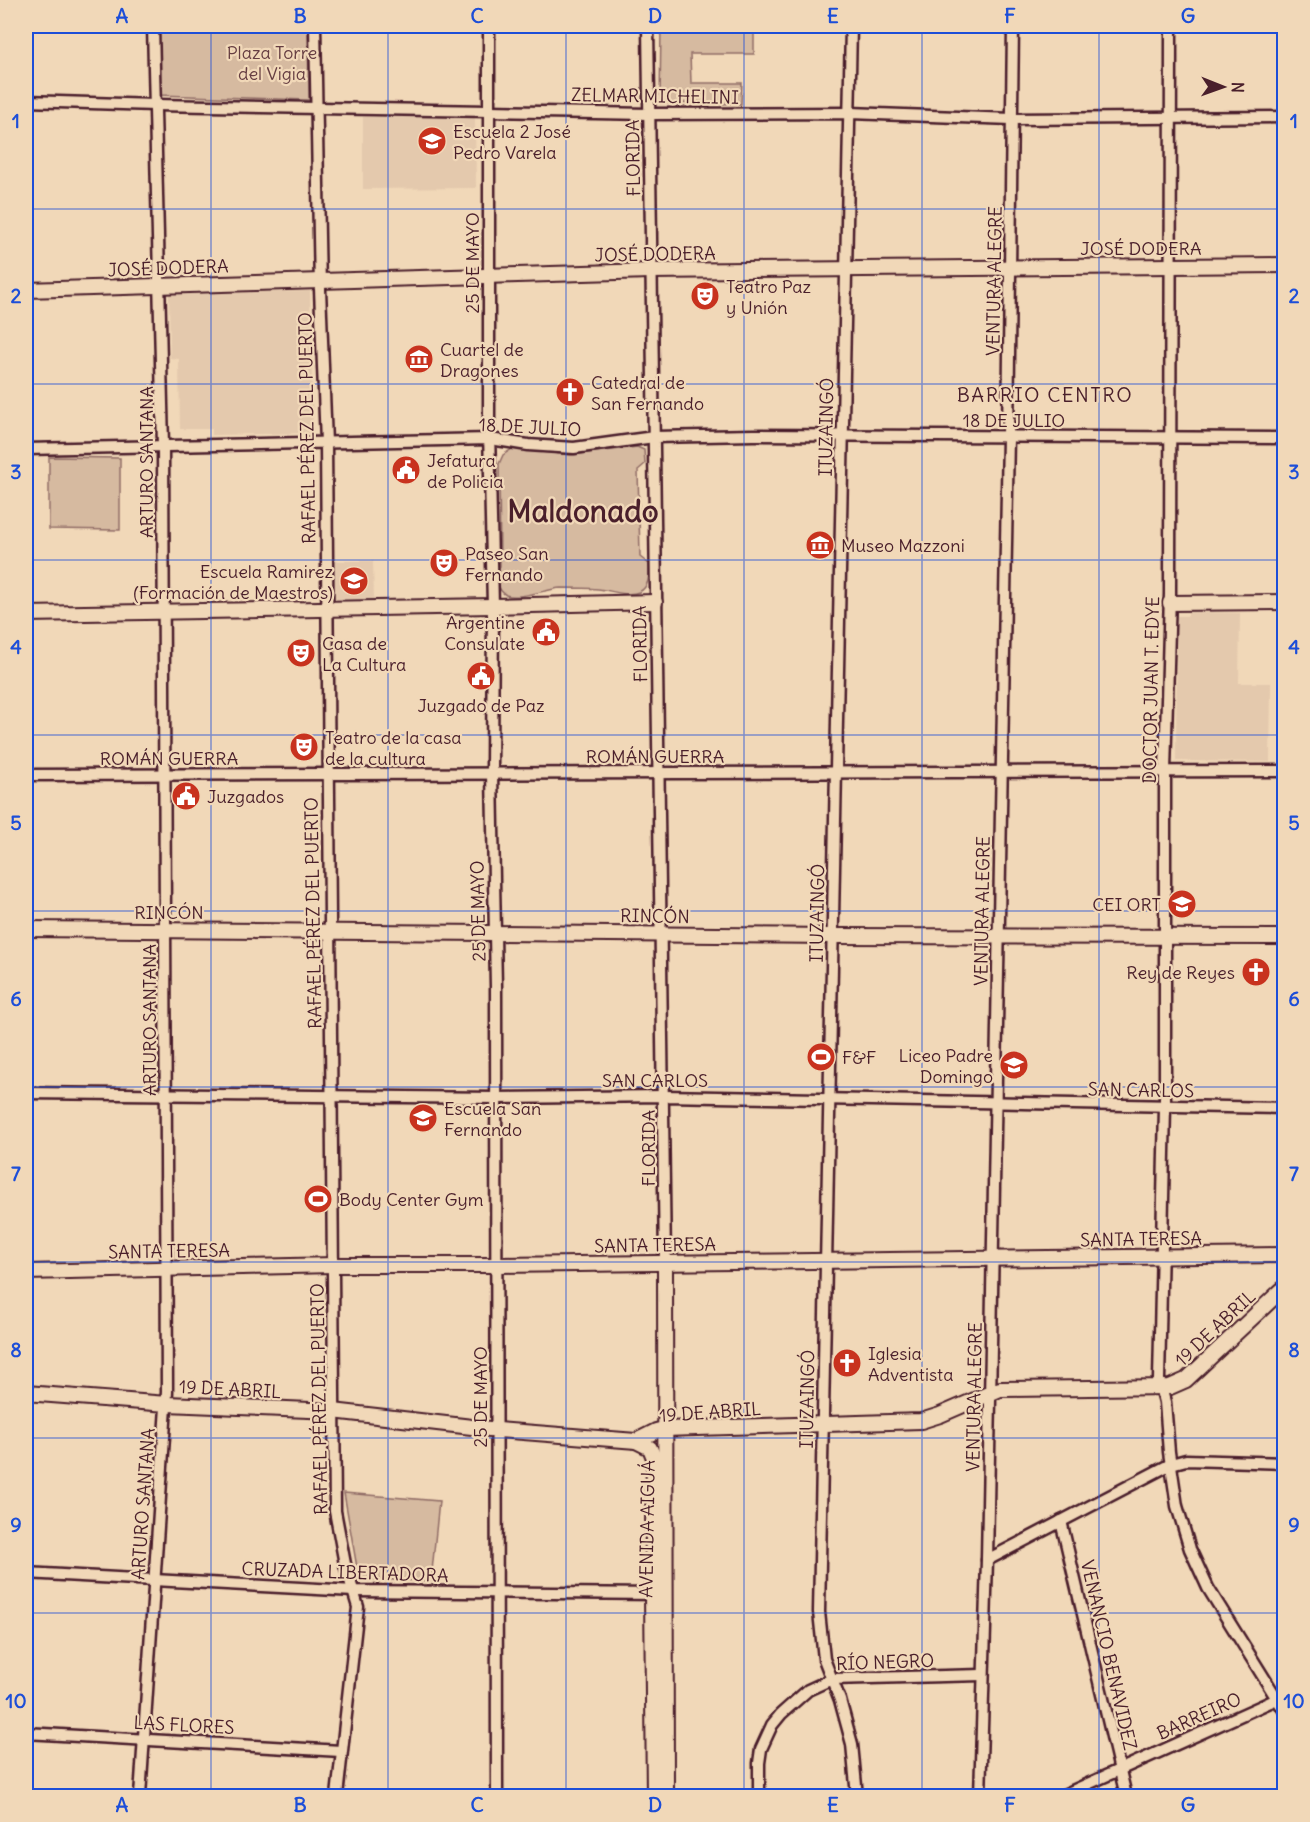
<svg xmlns="http://www.w3.org/2000/svg" width="1310" height="1822" font-family="Delius,sans-serif">
	<rect width="100%" height="100%" fill="#f1d8b8"/>
	<filter id="ink" filterUnits="userSpaceOnUse"><feTurbulence type="fractalNoise" baseFrequency=".0167" numOctaves="2"/><feDisplacementMap in="SourceGraphic" scale="12" xChannelSelector="R" yChannelSelector="G"/><feConvolveMatrix kernelMatrix="1 2 1 2 8 2 1 2 1" color-interpolation-filters="sRGB"/></filter>
	<g filter="url(#ink)">
		<!-- built -->
		<g fill="#e4c9ad">
			<path d="M363 117H475L476 188 363 189Z"/>
			<path d="M310 291 313 433 212 435V429H180L179 359 170 358 169 294Z"/>
			<path d="M335 561H373L374 601 335 602Z"/>
			<path d="M1188 612 1240 613 1239 683H1271L1270 762 1176 761 1177 616H1188Z"/>
		</g>
		<!-- green -->
		<g fill="#d6baa0" stroke="#906c66" stroke-width="1.5">
			<path d="M158 26H308L309 100 159 95Z"/>
			<path d="M661 26H754V54H690L691 83H742L741 104 660 103Z"/>
			<path d="M637 447 644 450 645 464 638 470 640 557 649 564C649 574 650 587 639 592 627 597 610 590 598 589 586 588 573 588 561 588 547 589 518 600 506 595 497 590 497 580 497 571L500 567 499 464 503 455 512 449 571 455Z"/>
			<path d="M49 457 120 458V530L49 529Z"/>
			<path d="M344 1493 439 1501 431 1581 359 1579Z"/>
		</g>
		<g fill="none" stroke-linecap="round" stroke-linejoin="round">
			<!-- minor casing -->
			<g stroke="#4a1f2b" stroke-width="15">
				<g id="minor">
					<path d="M315 26 320 289 326 443 335 1511 345 1564 358 1607 337 1796"/>
					<path d="M489 26V430L493 606 492 773 496 987 497 1796"/>
					<path d="M648 26C651 438 663 850 665 1262"/>
					<path d="M851 26 819 1612 824 1659 840 1700 852 1744 857 1796"/>
					<path d="M1171 26 1170 594 1165 771V1107L1159 1380 1165 1402 1169 1452 1177 1506 1190 1549 1208 1588 1284 1710"/>
					<path d="M26 101 155 105 649 114 850 113 1012 119 1284 117"/>
					<path d="M26 449 490 439 528 445 574 448 654 437 753 435 1284 438"/>
					<path d="M26 775 1284 771"/>
					<path d="M26 1093 496 1098 664 1096 1284 1108"/>
					<path d="M1061 1521 1126 1796"/>
					<path d="M987 1560 1171 1464 1186 1460 1284 1463"/>
					<path d="M26 1573 354 1591 658 1594"/>
					<path d="M26 1733 341 1751"/>
					<path d="M140 1796 167 1392 163 446 153 26"/>
					<path d="M759 1796V1763L761 1749 772 1725 781 1714 808 1690 832 1679 982 1675"/>
					<path d="M980 1796 987 1560 1008 437 1013 26"/>
					<path d="M1061 1796 1277 1699H1283"/>
				</g>
			</g>
			<!-- tertiary casing -->
			<g stroke="#4a1f2b" stroke-width="18">
				<g id="tertiary">
					<path d="M26 290 650 271 1284 265"/>
					<path d="M1170 603 1284 602"/>
					<path d="M26 614 493 606 655 602"/>
					<path d="M26 929 833 936 1284 937"/>
					<path d="M665 1262 666 1796"/>
					<path d="M26 1272 334 1265H497L1284 1255"/>
					<path d="M26 1393 167 1404 333 1411 498 1430 636 1441 656 1431 664 1429 921 1421 940 1415 1000 1389 1170 1387 1186 1380 1284 1288"/>
					<path d="M636 1441 650 1448 654 1458 652 1594 654 1796"/>
				</g>
			</g>
			<!-- minor -->
			<use href="#minor" stroke="#f1d8b8" stroke-width="10"/>
			<!-- tertiary -->
			<use href="#tertiary" stroke="#f1d8b8" stroke-width="14"/>
		</g>
	</g>
	<!-- grid -->
	<path fill="none" stroke="#1d4ed8" stroke-width="1.5" stroke-opacity="0.55" d="M211 26V1796M388 26V1796M566 26V1796M744 26V1796M922 26V1796M1099 26V1796M26 209H1284M26 384H1284M26 560H1284M26 735H1284M26 911H1284M26 1087H1284M26 1262H1284M26 1438H1284M26 1613H1284"/>
	<!-- icons -->
	<defs>
		<g id="school-disc" transform="scale(1.5)"><circle r="9.5" fill="#c8321e" stroke="#f1d8b8"/><path d="M0-5L7-2L0 1L-7-2ZM-4 1L0 2.5L4 1V4Q0 6-4 4Z" fill="#fff"/></g>
		<g id="theatre-disc" transform="scale(1.5)"><circle r="9.5" fill="#c8321e" stroke="#f1d8b8"/><path d="M-5-5.5Q0-4 5-5.5V0Q5 5 0 6Q-5 5-5 0ZM-3.3-2.5H-1v1.5H-3.3ZM1-2.5H3.3v1.5H1ZM-2.8 1Q0 5.5 2.8 1Z" fill="#fff"/></g>
		<g id="museum-disc" transform="scale(1.5)"><circle r="9.5" fill="#c8321e" stroke="#f1d8b8"/><path d="M0-6L6-3V-2H-6V-3ZM-5-1h2V3h-2ZM-1-1h2V3h-2ZM3-1h2V3H3ZM-6 4H6V6H-6Z" fill="#fff"/></g>
		<g id="church-disc" transform="scale(1.5)"><circle r="9.5" fill="#c8321e" stroke="#f1d8b8"/><path d="M-1.2-6h2.4v3.5h3.3v2.4h-3.3V6h-2.4V-.1h-3.3v-2.4h3.3Z" fill="#fff"/></g>
		<g id="civic-disc" transform="scale(1.5)"><circle r="9.5" fill="#c8321e" stroke="#f1d8b8"/><path d="M-.6-6.5H3V-4.5H.6V-3L4-1V1h2V6H-6V1h2V-1L-.6-3ZM-1.2 2.5V6h2.4V2.5Z" fill="#fff"/></g>
		<g id="university-disc" transform="scale(1.5)"><circle r="9.5" fill="#c8321e" stroke="#f1d8b8"/><path d="M0-5L7-2L0 1L-7-2ZM-4 1L0 2.5L4 1V4Q0 6-4 4Z" fill="#fff"/></g>
		<g id="stadium-disc" transform="scale(1.5)"><circle r="9.5" fill="#c8321e" stroke="#f1d8b8"/><path d="M0-5a6.5 5 0 1 0 0 10a6.5 5 0 1 0 0-10ZM-3.5-1.8h7v3.6h-7Z" fill="#fff"/></g>
	</defs>
	<g fill-rule="evenodd">
		<use href="#school-disc" x="432" y="141"/>
		<use href="#theatre-disc" x="705" y="296"/>
		<use href="#museum-disc" x="419" y="359"/>
		<use href="#church-disc" x="570" y="392"/>
		<use href="#civic-disc" x="406" y="470"/>
		<use href="#museum-disc" x="820" y="545"/>
		<use href="#theatre-disc" x="444" y="563"/>
		<use href="#university-disc" x="354" y="581"/>
		<use href="#civic-disc" x="546" y="632"/>
		<use href="#theatre-disc" x="301" y="653"/>
		<use href="#civic-disc" x="481" y="676"/>
		<use href="#theatre-disc" x="304" y="747"/>
		<use href="#civic-disc" x="186" y="796"/>
		<use href="#university-disc" x="1182" y="904"/>
		<use href="#church-disc" x="1256" y="972"/>
		<use href="#stadium-disc" x="821" y="1057"/>
		<use href="#school-disc" x="1014" y="1065"/>
		<use href="#school-disc" x="423" y="1118"/>
		<use href="#stadium-disc" x="318" y="1199"/>
		<use href="#church-disc" x="847" y="1363"/>
	</g>
	<g text-anchor="middle" dominant-baseline="central" stroke-width="4.5" stroke-linejoin="round" paint-order="stroke">
		<!-- park labels -->
		<g font-size="18" fill="#663e42" stroke="#f1d8b8">
			<text x="272" y="52">Plaza Torre<tspan x="272" dy="21">del Vigia</tspan></text>
		</g>
		<!-- street labels -->
		<g font-size="18" fill="#4a1f2b" stroke="#f1d8b8">
			<text transform="translate(655 96) rotate(1)">ZELMAR MICHELINI</text>
			<text transform="translate(633 158) rotate(-91)">FLORIDA</text>
			<text x="1141" y="248">JOSÉ DODERA</text>
			<text transform="translate(655 254) rotate(-1)">JOSÉ DODERA</text>
			<text transform="translate(472 263) rotate(-90)">25 DE MAYO</text>
			<text transform="translate(168 268) rotate(-2)">JOSÉ DODERA</text>
			<text transform="translate(994 281) rotate(-89)">VENTURA ALEGRE</text>
			<text x="1014" y="420">18 DE JULIO</text>
			<text transform="translate(530 427) rotate(3)">18 DE JULIO</text>
			<text transform="translate(826 427) rotate(-89)">ITUZAINGÓ</text>
			<text transform="translate(307 428) rotate(-91)">RAFAEL PÉREZ DEL PUERTO</text>
			<text transform="translate(146 462) rotate(-90)">ARTURO SANTANA</text>
			<text transform="translate(640 644) rotate(-91)">FLORIDA</text>
			<text transform="translate(1151 690) rotate(-89)">DOCTOR JUAN T. EDYE</text>
			<text x="655" y="756">ROMÁN GUERRA</text>
			<text x="169" y="758">ROMÁN GUERRA</text>
			<text transform="translate(478 911) rotate(-91)">25 DE MAYO</text>
			<text transform="translate(982 911) rotate(-89)">VENTURA ALEGRE</text>
			<text x="169" y="912">RINCÓN</text>
			<text transform="translate(313 913) rotate(-91)">RAFAEL PÉREZ DEL PUERTO</text>
			<text transform="translate(817 913) rotate(-89)">ITUZAINGÓ</text>
			<text transform="translate(655 916) rotate(1)">RINCÓN</text>
			<text transform="translate(149 1020) rotate(-90)">ARTURO SANTANA</text>
			<text x="655" y="1080">SAN CARLOS</text>
			<text transform="translate(1141 1090) rotate(1)">SAN CARLOS</text>
			<text transform="translate(648 1148) rotate(-90)">FLORIDA</text>
			<text transform="translate(1141 1239) rotate(-1)">SANTA TERESA</text>
			<text transform="translate(655 1245) rotate(-1)">SANTA TERESA</text>
			<text transform="translate(169 1251) rotate(-1)">SANTA TERESA</text>
			<text transform="translate(1215 1328) rotate(-43)">19 DE ABRIL</text>
			<text transform="translate(230 1389) rotate(3)">19 DE ABRIL</text>
			<text transform="translate(480 1397) rotate(-90)">25 DE MAYO</text>
			<text transform="translate(974 1397) rotate(-89)">VENTURA ALEGRE</text>
			<text transform="translate(319 1399) rotate(-91)">RAFAEL PÉREZ DEL PUERTO</text>
			<text transform="translate(807 1399) rotate(-89)">ITUZAINGÓ</text>
			<text transform="translate(710 1412) rotate(-4)">19 DE ABRIL</text>
			<text transform="translate(143 1504) rotate(-86)">ARTURO SANTANA</text>
			<text transform="translate(647 1529) rotate(-89)">AVENIDA AIGUÁ</text>
			<text transform="translate(345 1572) rotate(2)">CRUZADA LIBERTADORA</text>
			<text transform="translate(1109 1655) rotate(77)">VENANCIO BENAVIDEZ</text>
			<text transform="translate(885 1662) rotate(-2)">RÍO NEGRO</text>
			<text transform="translate(1199 1716) rotate(-24)">BARREIRO</text>
			<text transform="translate(184 1725) rotate(3)">LAS FLORES</text>
		</g>
		<!-- poi labels -->
		<g font-size="18" fill="#4a1f2b" stroke="#f1d8b8" text-anchor="start">
			<text x="453" y="131">Escuela 2 José<tspan x="453" dy="21">Pedro Varela</tspan></text>
			<text x="726" y="286">Teatro Paz<tspan x="726" dy="21">y Unión</tspan></text>
			<text x="440" y="349">Cuartel de<tspan x="440" dy="21">Dragones</tspan></text>
			<text x="591" y="382">Catedral de<tspan x="591" dy="21">San Fernando</tspan></text>
			<text x="427" y="460">Jefatura<tspan x="427" dy="21">de Policia</tspan></text>
			<text x="841" y="545">Museo Mazzoni</text>
			<text x="465" y="553">Paseo San<tspan x="465" dy="21">Fernando</tspan></text>
			<text x="333" y="571" text-anchor="end">Escuela Ramirez<tspan x="333" dy="21">(Formación de Maestros)</tspan></text>
			<text x="525" y="622" text-anchor="end">Argentine<tspan x="525" dy="21">Consulate</tspan></text>
			<text x="322" y="643">Casa de<tspan x="322" dy="21">La Cultura</tspan></text>
			<text x="481" y="705" text-anchor="middle">Juzgado de Paz</text>
			<text x="325" y="737">Teatro de la casa<tspan x="325" dy="21">de la cultura</tspan></text>
			<text x="207" y="796">Juzgados</text>
			<text x="1161" y="904" text-anchor="end">CEI ORT</text>
			<text x="1235" y="972" text-anchor="end">Rey de Reyes</text>
			<text x="993" y="1055" text-anchor="end">Liceo Padre<tspan x="993" dy="21">Domingo</tspan></text>
			<text x="842" y="1057">F&amp;F</text>
			<text x="444" y="1108">Escuela San<tspan x="444" dy="21">Fernando</tspan></text>
			<text x="339" y="1199">Body Center Gym</text>
			<text x="868" y="1353">Iglesia<tspan x="868" dy="21">Adventista</tspan></text>
		</g>
		<!-- neighbourhood labels -->
		<g font-size="20" letter-spacing="1.5" fill="#4a1f2b" stroke="#f1d8b8">
			<text x="1045" y="394">BARRIO CENTRO</text>
		</g>
		<!-- town labels -->
		<g font-size="30" font-weight="bold" fill="#4a1f2b" stroke="#f1d8b8">
			<text x="583" y="511">Maldonado</text>
		</g>
	</g>
	<!-- margin -->
	<rect width="1310" height="1822" fill="none" stroke="#f1d8b8" stroke-width="66"/>
	<!-- north arrow -->
	<g transform="translate(1223 87) rotate(91)" stroke="#f1d8b8" stroke-width="4.5" paint-order="stroke">
	<path d="M0-4.5L10 22L0 15L-10 22Z" fill="#4a1f2b"/>
	<text y="-9" font-size="16" font-weight="bold" text-anchor="middle" fill="#4a1f2b">N</text>
	</g>
	<rect x="33" y="33" width="1244" height="1756" fill="none" stroke="#1d4ed8" stroke-width="2"/>
	<g font-size="20" text-anchor="middle" font-weight="bold" fill="#1d4ed8">
		<text x="122" y="23">A</text>
		<text x="300" y="23">B</text>
		<text x="477" y="23">C</text>
		<text x="655" y="23">D</text>
		<text x="833" y="23">E</text>
		<text x="1010" y="23">F</text>
		<text x="1188" y="23">G</text>
		<text x="16" y="128">1</text>
		<text x="1294" y="128">1</text>
		<text x="16" y="303">2</text>
		<text x="1294" y="303">2</text>
		<text x="16" y="479">3</text>
		<text x="1294" y="479">3</text>
		<text x="16" y="654">4</text>
		<text x="1294" y="654">4</text>
		<text x="16" y="830">5</text>
		<text x="1294" y="830">5</text>
		<text x="16" y="1006">6</text>
		<text x="1294" y="1006">6</text>
		<text x="16" y="1181">7</text>
		<text x="1294" y="1181">7</text>
		<text x="16" y="1357">8</text>
		<text x="1294" y="1357">8</text>
		<text x="16" y="1532">9</text>
		<text x="1294" y="1532">9</text>
		<text x="16" y="1708">10</text>
		<text x="1294" y="1708">10</text>
		<text x="122" y="1812">A</text>
		<text x="300" y="1812">B</text>
		<text x="477" y="1812">C</text>
		<text x="655" y="1812">D</text>
		<text x="833" y="1812">E</text>
		<text x="1010" y="1812">F</text>
		<text x="1188" y="1812">G</text>
	</g>
</svg>
